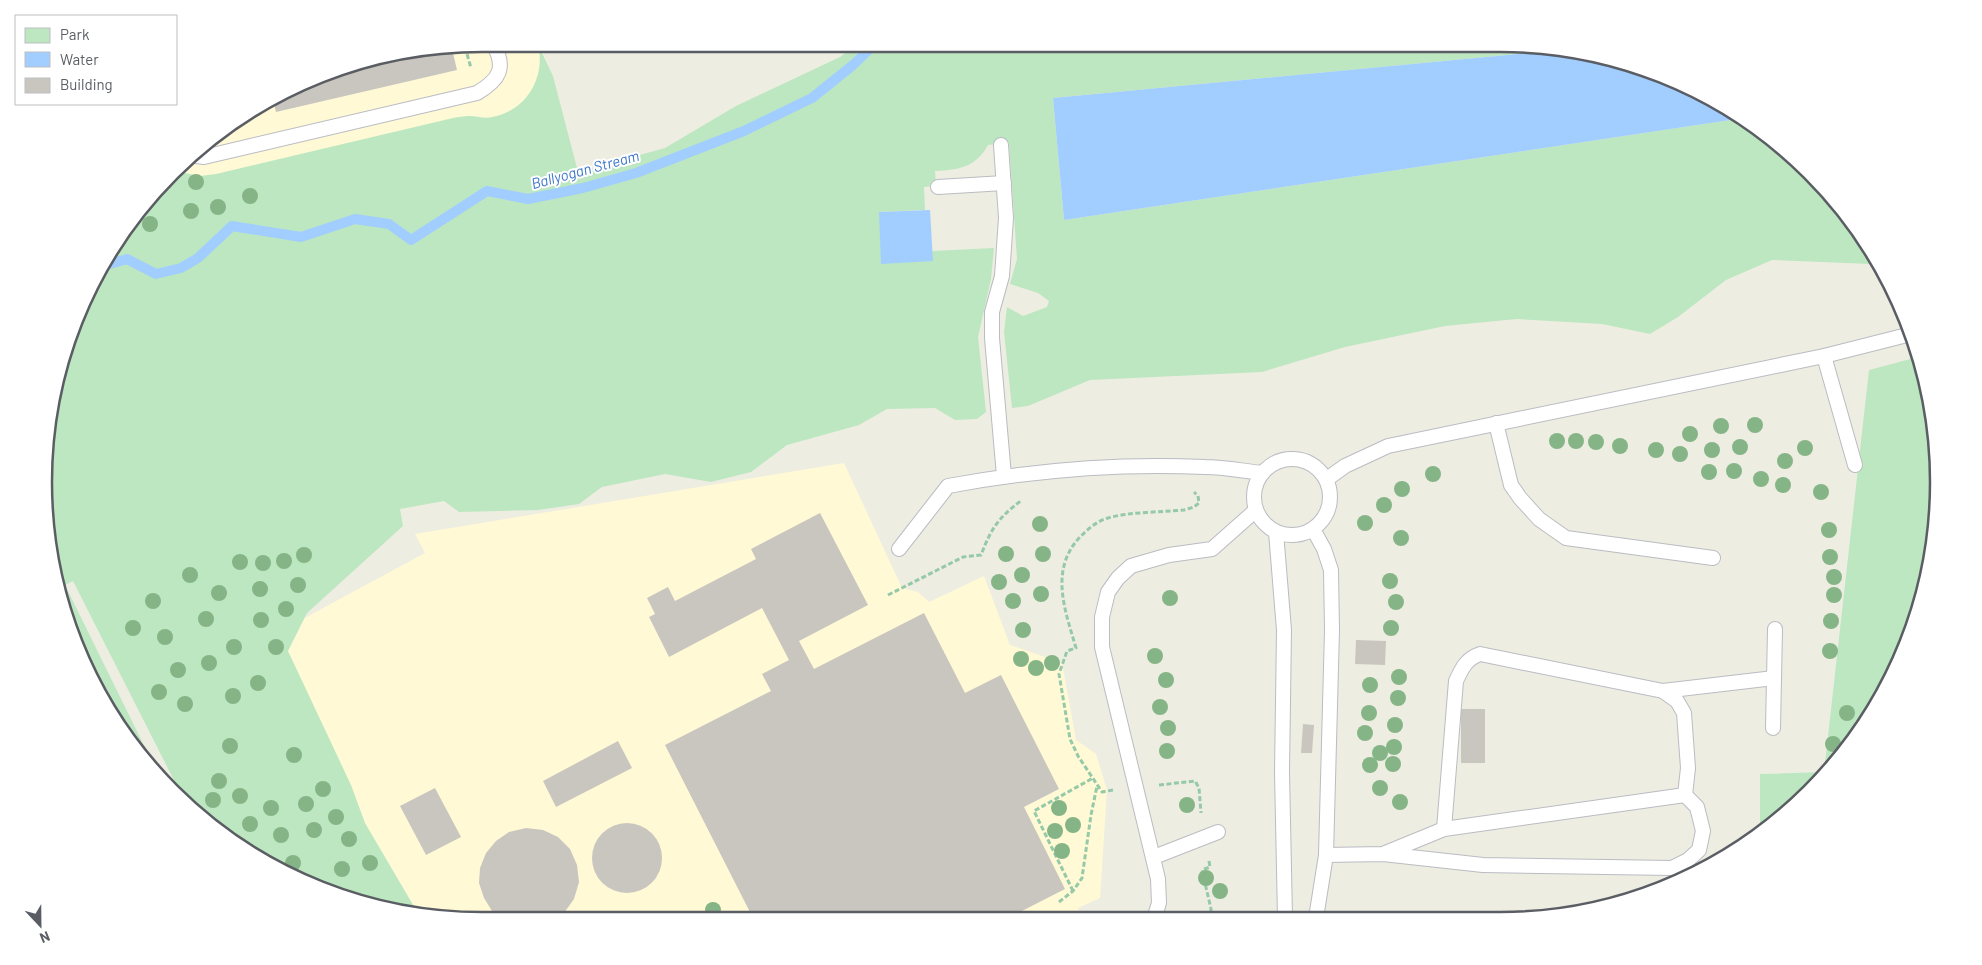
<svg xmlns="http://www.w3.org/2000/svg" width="1982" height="965" font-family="Barlow,sans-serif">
	<rect width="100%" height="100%" fill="#eeede2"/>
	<!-- commercial -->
	<g fill="#fff9d6">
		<path d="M483 44H539L553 76 560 104 153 201 215 135 341 67Z"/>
		<path d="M844 463 902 588 918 592 929 602 984 576 1010 645 1062 663 1076 740 1096 754 1107 790 1100 898 1078 908 1084 919 716 920 714 917 711 920 482 921 420 915 396 888 357 832 281 637 299 621 425 553 415 534Z"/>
	</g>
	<!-- green -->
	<g fill="#bde7c0">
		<path d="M538 44 553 76 578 172 665 148 736 106 840 57 857 44H1500L1561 50 1053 98 1064 220 1744 118 1810 172 1864 239 1877 262 1870 264 1772 260 1726 280 1678 317 1650 334 1602 324 1517 319 1445 326 1345 347 1262 372 1090 380 1028 406 1012 408 1004 332 1007 307 1023 316 1047 307 1049 301 1038 293 1010 284 1017 259 1009 143 988 145C976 167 959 170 935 171L936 186 924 187 925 210 879 212 932 261V251L994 248 991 279 978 337 986 412 977 419 955 420 935 408 887 409 859 425 787 445 751 472 711 482 665 474 602 487 579 504 538 510 459 512 444 501 400 509 403 526 307 613 288 651 351 785 365 823 419 915 397 913 314 888 193 812 186 804 73 581 65 585 159 776 134 749 89 677 47 539 52 397 77 314 118 239 180 172 200 176 216 174 453 118C458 117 464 116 469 116 476 116 485 119 492 117 527 111 546 77 538 44Z"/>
		<path d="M1918 357 1930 397 1938 483 1930 568 1905 651 1848 749 1767 830 1760 835V774L1824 772 1869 370Z"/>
	</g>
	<!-- water -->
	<g fill="#a1ceff">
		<path d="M1561 50C1627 56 1688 85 1744 118L1064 220 1053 98Z"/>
		<path d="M930 210 933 261 881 264 879 212Z"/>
	</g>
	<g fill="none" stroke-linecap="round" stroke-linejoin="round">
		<!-- stream -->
		<path stroke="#a1ceff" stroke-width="10" d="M103 266 127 259 156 274 181 268 198 258 232 226 301 237 355 219 389 224 411 240 487 191 528 199 583 188 636 173 744 131 812 98 853 65 875 44"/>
	</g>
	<!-- building -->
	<g fill="#c9c6bf">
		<path d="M452 49 457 70 276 112 274 103 341 67Z"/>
		<path d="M820 513 868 605 799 641 814 669 924 613 965 693 1001 675 1059 789 1024 807 1065 889 1006 919 754 920 665 745 771 691 762 674 789 660 762 608 669 657 649 617 655 614 647 598 668 587 675 601 756 559 751 549Z"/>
		<path d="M1356 640 1386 641 1385 665 1355 664Z"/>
		<rect x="1461" y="709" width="24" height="54"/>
		<path d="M1303 724 1314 725 1312 753H1301Z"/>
		<path d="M618 741 632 768 556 807 543 781Z"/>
		<path d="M435 788 461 837 426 855 400 806Z"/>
		<circle cx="627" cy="858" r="35"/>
		<path d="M526 828 543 830 558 837 570 849 577 865 579 882 574 899 564 913 552 921H504L492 911 484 898 479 883 480 868 486 853 496 841 509 832Z"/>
	</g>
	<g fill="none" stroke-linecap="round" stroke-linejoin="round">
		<!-- service casing -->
		<g stroke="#babcc2" stroke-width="16">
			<g id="service">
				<path d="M1001 145 1006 218 1002 276 992 312V338L1004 476"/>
				<path d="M196 156 204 157 477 93C499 80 507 68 493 44"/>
				<path d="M938 187 1004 183"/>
				<path d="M1824 356 1855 465"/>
				<path d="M1496 423 1511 485 1520 498 1539 519 1566 538 1713 558"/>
				<circle cx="1292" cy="497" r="38"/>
				<path d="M1327 479 1345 466 1388 446 1824 356 1911 334"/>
				<path d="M1313 529 1324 549 1331 570 1332 630 1326 855 1316 918"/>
				<path d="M1276 532 1284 630 1282 772 1285 918"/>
				<path d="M899 549 948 486C1034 470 1118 463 1205 467 1224 467 1243 471 1262 473"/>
				<path d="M1663 691 1774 678"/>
				<path d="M1773 728 1775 629"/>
				<path d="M1444 829 1456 681C1462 668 1466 659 1480 654L1663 691 1677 701 1684 713 1688 768 1685 795"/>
				<path d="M1326 855 1383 854 1483 865 1672 868 1688 860 1699 850 1703 831 1697 807 1685 795 1444 829 1383 854"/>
				<path d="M1154 857 1218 832"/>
				<path d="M1154 919 1159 903 1158 879 1102 647V617L1108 592 1118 578 1131 566 1169 555 1212 549 1256 510"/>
			</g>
		</g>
		<!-- path -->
		<g stroke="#95c9a8" stroke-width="3" stroke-dasharray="5 2.5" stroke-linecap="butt">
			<path d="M465 47 471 68"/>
			<path d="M888 595 963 557 981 555C992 527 998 518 1022 500"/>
			<path d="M1159 785 1195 781 1199 788 1201 813"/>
			<path d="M1113 790 1102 792 1078 756 1070 739 1059 674 1067 651 1076 648C1065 610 1049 570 1080 537 1088 529 1097 521 1108 518 1127 512 1164 512 1184 510L1194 507 1199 503 1198 496 1194 492"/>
			<path d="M1209 861 1210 867 1202 870 1211 909V919"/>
			<path d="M1073 891 1034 811 1093 778"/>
			<path d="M1059 902 1073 891 1082 878 1091 815 1097 786"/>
		</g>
		<!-- service -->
		<use href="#service" stroke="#fff" stroke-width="14"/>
	</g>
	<!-- trees -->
	<g fill="#85b486">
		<circle cx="196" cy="182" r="8"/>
		<circle cx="250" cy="196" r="8"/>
		<circle cx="218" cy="207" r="8"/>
		<circle cx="191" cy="211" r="8"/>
		<circle cx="150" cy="224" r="8"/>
		<circle cx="1755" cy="425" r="8"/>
		<circle cx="1721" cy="426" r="8"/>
		<circle cx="1690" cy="434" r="8"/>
		<circle cx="1557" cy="441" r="8"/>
		<circle cx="1576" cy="441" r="8"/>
		<circle cx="1596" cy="442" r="8"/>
		<circle cx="1620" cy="446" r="8"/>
		<circle cx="1740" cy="447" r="8"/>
		<circle cx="1805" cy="448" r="8"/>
		<circle cx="1656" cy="450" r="8"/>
		<circle cx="1712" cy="450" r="8"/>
		<circle cx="1680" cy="454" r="8"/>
		<circle cx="1785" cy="461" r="8"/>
		<circle cx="1734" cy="471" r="8"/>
		<circle cx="1709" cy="472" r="8"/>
		<circle cx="1433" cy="474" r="8"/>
		<circle cx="1761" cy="479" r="8"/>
		<circle cx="1783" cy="485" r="8"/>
		<circle cx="1402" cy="489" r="8"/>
		<circle cx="1821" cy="492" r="8"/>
		<circle cx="1384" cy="505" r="8"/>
		<circle cx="1365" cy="523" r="8"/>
		<circle cx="1040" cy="524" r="8"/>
		<circle cx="1829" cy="530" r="8"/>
		<circle cx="1401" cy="538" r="8"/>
		<circle cx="1006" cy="554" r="8"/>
		<circle cx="1043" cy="554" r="8"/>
		<circle cx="304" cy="555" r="8"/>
		<circle cx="1830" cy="557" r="8"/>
		<circle cx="284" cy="561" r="8"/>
		<circle cx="240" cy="562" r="8"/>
		<circle cx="263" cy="563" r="8"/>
		<circle cx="190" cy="575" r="8"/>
		<circle cx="1022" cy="575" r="8"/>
		<circle cx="1834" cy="577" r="8"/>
		<circle cx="1390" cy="581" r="8"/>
		<circle cx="999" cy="582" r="8"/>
		<circle cx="298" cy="585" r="8"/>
		<circle cx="260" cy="589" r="8"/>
		<circle cx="219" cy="593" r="8"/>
		<circle cx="1041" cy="594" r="8"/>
		<circle cx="1834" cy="595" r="8"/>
		<circle cx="1170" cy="598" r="8"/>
		<circle cx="153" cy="601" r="8"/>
		<circle cx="1013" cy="601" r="8"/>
		<circle cx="1396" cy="602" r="8"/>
		<circle cx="286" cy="609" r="8"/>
		<circle cx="206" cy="619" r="8"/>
		<circle cx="261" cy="620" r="8"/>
		<circle cx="1831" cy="621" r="8"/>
		<circle cx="133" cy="628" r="8"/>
		<circle cx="1391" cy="628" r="8"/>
		<circle cx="1023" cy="630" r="8"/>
		<circle cx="165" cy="637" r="8"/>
		<circle cx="234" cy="647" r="8"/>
		<circle cx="276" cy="647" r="8"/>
		<circle cx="1830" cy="651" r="8"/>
		<circle cx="1155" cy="656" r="8"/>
		<circle cx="1021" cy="659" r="8"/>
		<circle cx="209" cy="663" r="8"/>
		<circle cx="1052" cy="663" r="8"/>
		<circle cx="1036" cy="668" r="8"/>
		<circle cx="178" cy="670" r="8"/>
		<circle cx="1399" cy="677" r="8"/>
		<circle cx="1166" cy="680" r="8"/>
		<circle cx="258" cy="683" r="8"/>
		<circle cx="1370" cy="685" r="8"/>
		<circle cx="159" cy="692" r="8"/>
		<circle cx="233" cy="696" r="8"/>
		<circle cx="1398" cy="698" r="8"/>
		<circle cx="185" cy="704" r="8"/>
		<circle cx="1160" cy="707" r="8"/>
		<circle cx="1369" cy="713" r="8"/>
		<circle cx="1847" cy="713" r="8"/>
		<circle cx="1395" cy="725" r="8"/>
		<circle cx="1168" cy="728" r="8"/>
		<circle cx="1365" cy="733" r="8"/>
		<circle cx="1833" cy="744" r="8"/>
		<circle cx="230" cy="746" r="8"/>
		<circle cx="1394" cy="747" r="8"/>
		<circle cx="1167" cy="751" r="8"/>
		<circle cx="1380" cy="753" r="8"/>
		<circle cx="294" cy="755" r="8"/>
		<circle cx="1393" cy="764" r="8"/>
		<circle cx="1370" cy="765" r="8"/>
		<circle cx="219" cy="781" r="8"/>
		<circle cx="1380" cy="788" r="8"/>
		<circle cx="323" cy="789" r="8"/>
		<circle cx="240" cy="796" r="8"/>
		<circle cx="213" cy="800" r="8"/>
		<circle cx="1400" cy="802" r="8"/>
		<circle cx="306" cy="804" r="8"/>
		<circle cx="1187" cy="805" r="8"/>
		<circle cx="271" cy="808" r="8"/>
		<circle cx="1059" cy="808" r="8"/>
		<circle cx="336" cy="817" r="8"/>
		<circle cx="250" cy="824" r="8"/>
		<circle cx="1073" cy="825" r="8"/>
		<circle cx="314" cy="830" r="8"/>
		<circle cx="1055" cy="831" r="8"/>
		<circle cx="281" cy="835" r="8"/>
		<circle cx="349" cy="839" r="8"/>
		<circle cx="1062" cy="851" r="8"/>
		<circle cx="293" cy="863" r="8"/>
		<circle cx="370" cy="863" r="8"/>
		<circle cx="342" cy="869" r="8"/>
		<circle cx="1206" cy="878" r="8"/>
		<circle cx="1220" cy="891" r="8"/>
		<circle cx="713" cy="910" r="8"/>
	</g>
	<g text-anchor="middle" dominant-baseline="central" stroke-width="4" stroke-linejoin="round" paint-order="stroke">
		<!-- water labels -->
		<g font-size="15" font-style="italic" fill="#3d76c9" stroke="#fff">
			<text transform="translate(585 169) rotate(-15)">Ballyogan Stream</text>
		</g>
	</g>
	<!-- crop -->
	<path d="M0 0H1982V965H0ZM482 52H1500A430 430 0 0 1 1930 482V482A430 430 0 0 1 1500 912H482A430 430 0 0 1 52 482V482A430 430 0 0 1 482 52Z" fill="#fff" fill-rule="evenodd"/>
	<path fill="none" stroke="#5a5e64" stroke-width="2.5" d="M482 52H1500A430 430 0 0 1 1930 482V482A430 430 0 0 1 1500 912H482A430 430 0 0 1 52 482V482A430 430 0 0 1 482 52Z"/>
	<!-- legend -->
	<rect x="15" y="15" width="162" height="90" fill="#ffffff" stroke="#bdbfc1"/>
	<rect x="25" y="28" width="25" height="15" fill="#bde7c0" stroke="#bdbfc1"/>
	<text x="60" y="40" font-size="15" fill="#5a5e64">Park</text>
	<rect x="25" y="52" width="25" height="15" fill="#a1ceff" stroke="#bdbfc1"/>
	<text x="60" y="65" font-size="15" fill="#5a5e64">Water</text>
	<rect x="25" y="78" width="25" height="15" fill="#c9c6bf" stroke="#bdbfc1"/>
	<text x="60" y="90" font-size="15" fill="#5a5e64">Building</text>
	<!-- north arrow -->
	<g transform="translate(40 925) rotate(158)" stroke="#ffffff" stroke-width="4" paint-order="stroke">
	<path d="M0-4L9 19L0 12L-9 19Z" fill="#5a5e64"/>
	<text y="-8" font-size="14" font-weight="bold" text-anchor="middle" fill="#5a5e64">N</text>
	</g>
</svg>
